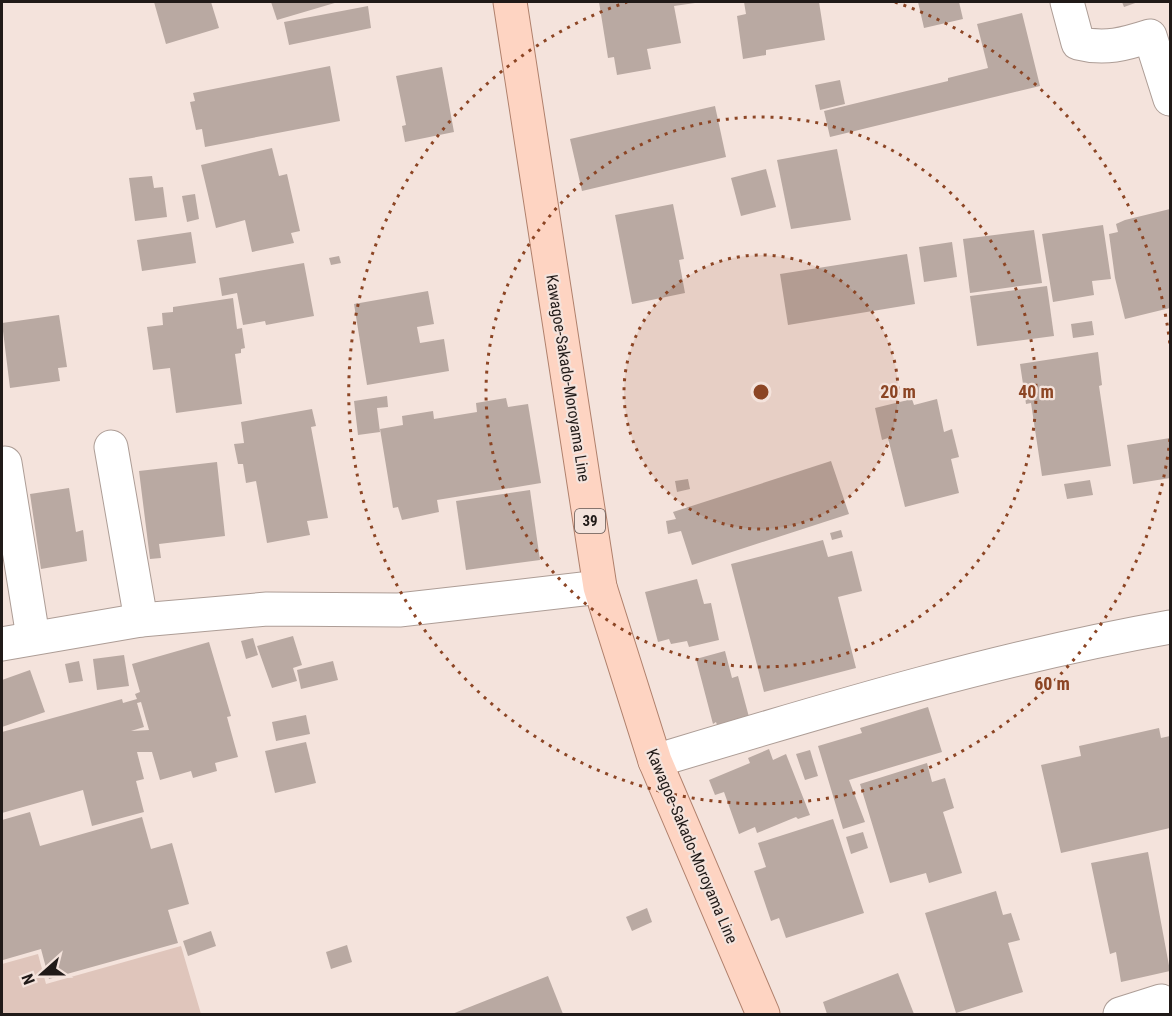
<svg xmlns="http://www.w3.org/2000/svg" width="1172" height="1016" font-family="'Roboto Condensed',sans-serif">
	<rect width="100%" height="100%" fill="#f4e3dc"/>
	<!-- green -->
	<path fill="#dfc5bb" d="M181 946 201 1014H2V964L38 954 46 984Z"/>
	<!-- building -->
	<g fill="#b9a9a2" fill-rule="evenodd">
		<path d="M154 2H211L219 28 166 44Z"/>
		<path d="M271 2H338L277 20Z"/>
		<path d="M599 2H695V3L674 6 681 43 647 49 651 69 617 75 614 57 608 58Z"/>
		<path d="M744 2H819L825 40 766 50V55L743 59 737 16 746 14Z"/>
		<path d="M918 2H959L963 19 924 28Z"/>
		<path d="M1122 2H1138L1124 7Z"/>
		<path d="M368 6 371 28 289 45 284 22Z"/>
		<path d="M1022 13 1040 86 830 137 824 111 948 81V78L988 68 977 24Z"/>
		<path d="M330 66 340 121 205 147 202 129 196 130 190 102 195 101 193 93Z"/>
		<path d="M442 67 454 132 405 142 402 126 406 125 396 76Z"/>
		<path d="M840 80 845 104 820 110 815 85Z"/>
		<path d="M715 106 726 157 582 191 570 139Z"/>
		<path d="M272 148 279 176 287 174 300 231 291 233 294 243 252 252 245 220 216 228 201 165Z"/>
		<path d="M837 149 851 220 791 229 777 160Z"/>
		<path d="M766 169 776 207 741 216 731 178Z"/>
		<path d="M152 176 154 188 163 187 167 217 135 221 129 178Z"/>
		<path d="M195 194 199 219 187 222 182 196Z"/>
		<path d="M673 204 684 259 679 260 685 293 632 304 615 215Z"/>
		<path d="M1170 209V308L1125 319 1115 278 1109 234 1118 232 1116 224 1125 220Z"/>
		<path d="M1103 225 1111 279 1092 281 1094 295 1053 302 1042 234Z"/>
		<path d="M1034 230 1042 283 970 293 963 239Z"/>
		<path d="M191 232 196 263 142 271 137 240Z"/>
		<path d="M952 242 957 277 924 282 919 247Z"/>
		<path d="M907 254 915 304 788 325 780 274Z"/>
		<path d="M339 256 341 263 331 265 329 258Z"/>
		<path d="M304 263 314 316 266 325 265 321 243 325 237 293 222 296 219 278Z"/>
		<path d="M1047 286 1054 336 977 346 970 296Z"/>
		<path d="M428 291 434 324 417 327 420 343 444 339 449 371 367 385 354 304Z"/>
		<path d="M233 298 237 329 242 328 245 348 241 349V353L235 354 242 404 176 413 170 368 153 370 147 327 163 325 162 313 173 312V307Z"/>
		<path d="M59 315 67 367 58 368 60 381 10 388 2 323Z"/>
		<path d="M1092 321 1094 335 1073 338 1071 324Z"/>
		<path d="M1098 352 1102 385 1099 386 1111 466 1042 476 1031 403 1026 404 1020 364Z"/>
		<path d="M387 396 388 407 377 408 380 432 358 435 354 401Z"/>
		<path d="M506 398 508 407 528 404 541 483 437 500 439 512 402 520 398 507 393 508 380 429 403 425 402 416 433 411 434 419 477 412 476 403Z"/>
		<path d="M912 399 914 405 937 399 944 432 952 429 959 457 951 459 959 493 905 507 888 438 882 440 875 408Z"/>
		<path d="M312 409 316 426 311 427 328 518 307 521 310 535 267 543 256 481 246 483 243 464H238L234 444 244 443 241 422Z"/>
		<path d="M1170 438V478L1133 484 1127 445Z"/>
		<path d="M831 461 849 514 692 565 681 531 668 534 666 521 676 519 673 512Z"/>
		<path d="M217 462 225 536 159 544 161 558 150 559 139 471Z"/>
		<path d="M688 479 690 489 677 492 675 481Z"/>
		<path d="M1090 480 1093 495 1067 499 1064 484Z"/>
		<path d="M69 488 76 532 83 530 87 561 41 569 30 494Z"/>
		<path d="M530 490 540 560 466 570 456 501Z"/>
		<path d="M841 530 843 537 832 540 830 533Z"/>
		<path d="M823 540 828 557 852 551 862 591 838 597 856 668 764 692 731 564Z"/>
		<path d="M697 579 704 604 711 603 719 640 689 647 687 641 671 644 669 639 658 642 645 592Z"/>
		<path d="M293 636 302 665 293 668 297 681 272 688 257 646Z"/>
		<path d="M253 638 258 655 246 659 241 641Z"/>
		<path d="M209 642 231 716 227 717 238 757 215 763 217 771 193 778 191 771 160 780 152 752H137L144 779 136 781 144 812 92 826 83 790 2 813V732L122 699 123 703 137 699 135 694 140 692 132 664ZM141 702 149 730 131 731 144 727 137 703Z"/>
		<path d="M725 651 732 678 738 676 749 717 717 725 716 722 713 724 696 659Z"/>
		<path d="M124 655 129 686 97 690 93 659Z"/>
		<path d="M79 661 83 681 69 683 65 664Z"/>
		<path d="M333 661 338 680 301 689 297 670Z"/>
		<path d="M30 670 45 712 2 727V680Z"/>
		<path d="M928 707 942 752 849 780 865 822 843 829 818 746 862 733 860 728Z"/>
		<path d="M306 715 310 734 276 741 272 722Z"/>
		<path d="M1159 728 1161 738 1170 736V828L1061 853 1041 765 1081 756 1079 746Z"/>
		<path d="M306 742 316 783 275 793 265 751Z"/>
		<path d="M769 749 773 760 786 754 810 815 798 819 796 817 757 833 755 827 739 834 724 792 715 795 709 780 750 763 748 758Z"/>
		<path d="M810 750 818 776 805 780 796 754Z"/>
		<path d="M927 763 932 782 945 778 954 808 943 812 962 873 929 883 926 873 890 883 860 784Z"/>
		<path d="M30 812 40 846 142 817 151 849 172 843 189 904 168 910 178 943 49 979 41 949 3 960 2 820Z"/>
		<path d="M833 819 864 913 786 938 779 918 771 921 754 871 766 867 758 843Z"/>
		<path d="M863 832 868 848 851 854 846 837Z"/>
		<path d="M1148 852 1170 971 1121 982 1116 952 1110 954 1091 863Z"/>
		<path d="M996 891 1003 915 1011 913 1020 940 1008 943 1023 992 956 1013 925 913Z"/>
		<path d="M647 908 652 922 632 931 626 917Z"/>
		<path d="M211 931 216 946 188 956 183 941Z"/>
		<path d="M347 945 352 962 331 969 326 952Z"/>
		<path d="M898 973 914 1014H827L823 1002Z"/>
		<path d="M548 976 563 1014H452Z"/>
	</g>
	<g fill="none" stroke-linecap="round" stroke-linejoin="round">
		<!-- minor casing -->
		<g stroke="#ad9d96" stroke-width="35">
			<g id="minor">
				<path d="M1067 2 1078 43C1105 50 1125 44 1150 36L1170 99"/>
				<path d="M111 447 141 620"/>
				<path d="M5 463 33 637"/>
				<path d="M2 644 141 620 267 609 399 610 600 587"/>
				<path d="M655 761C825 710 995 658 1170 627"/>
				<path d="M1120 1014 1161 1001"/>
			</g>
		</g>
		<!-- major casing -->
		<g stroke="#b0806c" stroke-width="35">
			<path id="major" d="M510 2 600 587 655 761 763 1014"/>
		</g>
		<!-- minor -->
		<use href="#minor" stroke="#fff" stroke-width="33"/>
		<!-- major -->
		<use href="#major" stroke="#fed4c2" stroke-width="33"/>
	</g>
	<!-- distance rings -->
	<circle cx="761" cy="392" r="137" fill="#8c4524" fill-opacity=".12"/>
	<g fill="none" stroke="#8c4524" stroke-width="3" stroke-dasharray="3 6">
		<circle cx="761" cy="392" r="137"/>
		<circle cx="761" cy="392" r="275"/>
		<path d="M1170 439A412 412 0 1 1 627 2M895 2A412 412 0 0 1 1170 345"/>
	</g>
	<g text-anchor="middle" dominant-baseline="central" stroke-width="4.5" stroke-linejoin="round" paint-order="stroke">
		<!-- shield labels -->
		<rect fill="#f4e3dc" stroke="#605653" stroke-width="1.5" x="575" y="509" width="30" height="24" rx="4.5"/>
		<g font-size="15" font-weight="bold" fill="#201a18">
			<text x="590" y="521">39</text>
		</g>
		<!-- street labels -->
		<g font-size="16" fill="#201a18" stroke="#f4e3dc">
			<text transform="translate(568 378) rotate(81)">Kawagoe-Sakado-Moroyama Line</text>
			<text transform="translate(692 846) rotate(67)">Kawagoe-Sakado-Moroyama Line</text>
		</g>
	</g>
	<circle cx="761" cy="392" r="9" fill="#8c4524" stroke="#f4e3dc" stroke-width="3"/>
	<g font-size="18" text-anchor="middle" font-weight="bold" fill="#8c4524" stroke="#f4e3dc" stroke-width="4.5" stroke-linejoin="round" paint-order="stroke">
		<text x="898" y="398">20 m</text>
		<text x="1036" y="398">40 m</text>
		<text x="1052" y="690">60 m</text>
	</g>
	<!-- border -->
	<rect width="1172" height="1016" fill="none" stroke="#201a18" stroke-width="6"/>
	<!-- north arrow -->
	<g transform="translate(42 974) rotate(249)" stroke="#f4e3dc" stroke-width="4.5" paint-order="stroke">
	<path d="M0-4.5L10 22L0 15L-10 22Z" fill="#201a18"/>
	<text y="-9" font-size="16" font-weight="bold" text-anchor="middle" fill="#201a18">N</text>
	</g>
</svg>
